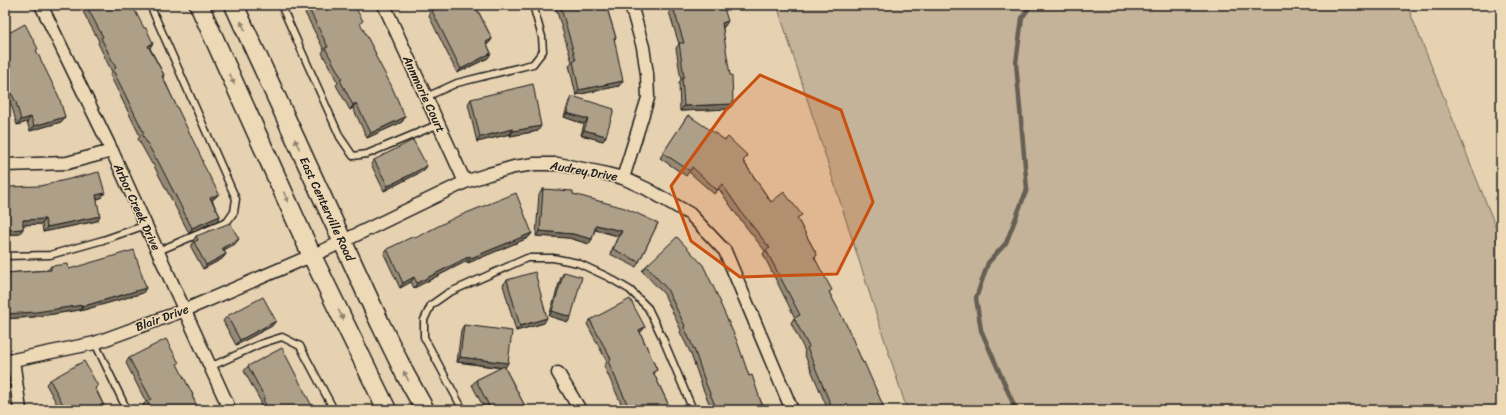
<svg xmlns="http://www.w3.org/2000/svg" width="1506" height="415" font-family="Sriracha,sans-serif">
	<rect width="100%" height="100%" fill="#e6d1b1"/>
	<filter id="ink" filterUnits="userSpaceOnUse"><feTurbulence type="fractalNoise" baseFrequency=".025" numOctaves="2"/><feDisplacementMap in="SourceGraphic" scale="8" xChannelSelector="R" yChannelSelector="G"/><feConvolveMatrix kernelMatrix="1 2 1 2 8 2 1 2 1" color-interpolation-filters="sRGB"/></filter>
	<g filter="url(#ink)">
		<!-- green -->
		<path fill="#c4b398" stroke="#70685a" d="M777 5H1407L1501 240V410H907Z"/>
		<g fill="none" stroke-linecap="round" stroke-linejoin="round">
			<!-- stream -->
			<path stroke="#665f53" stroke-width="4.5" d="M1016 410 981 330 976 298 988 263 1006 243 1027 189 1016 63 1022 18 1031 5"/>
			<!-- service casing -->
			<g stroke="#1c1c1c" stroke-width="9">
				<g id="service">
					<path d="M150 5 236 199 234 212 227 222 158 251"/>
					<path d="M281 5 340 137 353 156 367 154 439 124"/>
					<path d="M426 97 457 83 533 64 543 51 542 37 533 5"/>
					<path d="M5 256 50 255 103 240 146 225"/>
					<path d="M95 343 127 410"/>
					<path d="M210 367 260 344 282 337 300 346 334 410"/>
					<path d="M463 410 424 337V320L431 305 448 293 527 258H553L578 263 608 277 630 290 648 308 663 339 693 410"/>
				</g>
			</g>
			<!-- minor casing -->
			<g stroke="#1c1c1c" stroke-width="15">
				<g id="minor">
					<path d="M41 5 112 151 230 410"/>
					<path d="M384 5 465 182"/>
					<path d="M5 165 67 163 112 151"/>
					<path d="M623 178 648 98 647 74 643 47 631 5"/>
					<path d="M5 359 13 360 95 343 185 310 327 249 465 182 489 174 514 167 535 164H558L603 173 623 178 647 189 690 214 725 251 792 410"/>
					<path d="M13 360 20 410"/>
					<path d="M558 373 580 410"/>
				</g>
			</g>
			<!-- secondary casing -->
			<g stroke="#1c1c1c" stroke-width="21">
				<g id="secondary">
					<path d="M199 5 312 256 387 410"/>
					<path d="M234 5 380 323 405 374 425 410"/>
				</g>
			</g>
			<!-- service -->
			<use href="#service" stroke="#eed9b7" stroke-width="6"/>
			<!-- minor -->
			<use href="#minor" stroke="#eed9b7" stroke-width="12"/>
			<!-- secondary -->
			<use href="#secondary" stroke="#eed9b7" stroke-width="18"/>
		</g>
		<!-- wall -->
		<g fill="#958975" stroke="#1c1c1c">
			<path d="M85 5H132L150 48 164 75 163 77 202 163 215 198 212 200 220 216 217 221 189 233 153 164H152L138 139 140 136 110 75 112 72 98 43 99 41 82 10 85 6Z"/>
			<path d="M301 5H354L360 25 376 54 375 56 405 117 402 122 367 138 353 108 350 110 336 85 338 83 322 53 324 50Z"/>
			<path d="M425 5H475L492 39 488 44H487L491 53 488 58 457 73 429 16 430 14Z"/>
			<path d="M555 5H606L616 38 614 40 619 86 576 95 569 65 572 62Z"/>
			<path d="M668 5H723L725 26 723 27 729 109 680 111 679 82 681 80 676 48 679 44 669 12 670 10Z"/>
			<path d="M5 35 36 51 65 117 61 122 30 131 27 122 17 125 12 107 5 93Z"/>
			<path d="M572 96 606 136 603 141 581 135 584 124 564 117 569 101Z"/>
			<path d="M471 99 538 131 510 136V134L477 142 468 104Z"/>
			<path d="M688 115 744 162 771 202 798 220 817 255 815 258 830 294 885 410H828L804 353 805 351 791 323 794 318H795L763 254 765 251 739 218 719 189 714 194 689 172 686 176 660 158Z"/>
			<path d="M374 160 427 166 423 171 384 191 371 164Z"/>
			<path d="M5 187 101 198 97 199V221L43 232 42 224 23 225V229L19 234 5 235Z"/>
			<path d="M543 189 573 194 658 223 639 262 636 267 610 254 618 236 595 230 592 239 589 244 569 238 536 236 539 194Z"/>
			<path d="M532 233 528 238 468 263 467 261 414 288 411 282 400 288 384 254 387 249 415 238Z"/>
			<path d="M196 236 235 244 224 250 226 254 222 259 203 269 191 247 193 243V241Z"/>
			<path d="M51 266 69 269 143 293 80 311V310L33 317 5 319V273L48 270Z"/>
			<path d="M646 266 720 304 749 376 765 410H712L703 389 691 354 680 332 681 330 664 294 642 271Z"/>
			<path d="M564 272 568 322 549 316 561 277Z"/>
			<path d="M507 280 544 323 516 331 503 285Z"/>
			<path d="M227 316 272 326 236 345 223 321Z"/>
			<path d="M590 320 645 327 641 332H640L657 370 654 374 671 410H624L604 366 607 362 587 324Z"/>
			<path d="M464 325 505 368 527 410H535H485L472 385 476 380 501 368 457 362 461 330Z"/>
			<path d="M129 358 177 365 193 395 192 396 199 410H146L143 405 146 402 126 363Z"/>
			<path d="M248 366 314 410H263L260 404 261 402 244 371Z"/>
			<path d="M50 380 96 389 106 410H60L46 384Z"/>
		</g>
		<!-- shaded-wall -->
		<g fill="#796f5f" stroke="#1c1c1c">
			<path d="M728 21 725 26 719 28 722 23Z"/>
			<path d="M492 39 488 44 482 47 486 42Z"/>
			<path d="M153 43 150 48 148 46Z"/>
			<path d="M491 53 488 58 457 73 461 69Z"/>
			<path d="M623 81 619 86 576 95 579 90Z"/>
			<path d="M356 103 353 108 350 110 353 105Z"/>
			<path d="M733 104 729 109 680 111 684 106Z"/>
			<path d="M567 113 588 119 584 124 564 117Z"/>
			<path d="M31 117 27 122 17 125 21 120Z"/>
			<path d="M65 117 61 122 30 131 34 126Z"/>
			<path d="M405 117 402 122 367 138 371 133Z"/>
			<path d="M541 126 538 131 510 136 513 131Z"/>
			<path d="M513 129 510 134 477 142 480 137Z"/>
			<path d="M584 130 606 136 603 141 581 135Z"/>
			<path d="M427 166 423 171 384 191 388 186Z"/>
			<path d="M105 193 101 198 92 200 96 195Z"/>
			<path d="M219 194 215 198 207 203 210 198Z"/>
			<path d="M100 216 97 221 43 232 47 227Z"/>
			<path d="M220 216 217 221 189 233 192 228Z"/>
			<path d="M45 219 42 224 19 225 23 220Z"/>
			<path d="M596 225 622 231 618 236 593 229Z"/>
			<path d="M23 229 19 234 5 235V231L6 230Z"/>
			<path d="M540 231 573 234 592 239 589 244 569 238 536 236Z"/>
			<path d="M532 233 528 238 468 263 471 258Z"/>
			<path d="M239 239 235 244 219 252 222 248Z"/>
			<path d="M226 254 222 259 203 269 206 265Z"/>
			<path d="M470 256 467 261 414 288 417 283Z"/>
			<path d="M414 277 411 282 400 288 403 283Z"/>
			<path d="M146 288 143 293 80 311 84 306Z"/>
			<path d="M83 305 80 310 33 317 5 319V314Z"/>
			<path d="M552 311 571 317 568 322 549 316Z"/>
			<path d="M547 318 544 323 516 331 520 326Z"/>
			<path d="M276 321 272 326 236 345 240 340Z"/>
			<path d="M645 327 641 332 636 335 639 330Z"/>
			<path d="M460 357 508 363 505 368 457 362Z"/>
		</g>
		<!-- building -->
		<g fill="#ad9f88" stroke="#1c1c1c">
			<path d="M86 5H132L144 28H146L153 43 148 46 164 75 162 76 203 161 202 162 219 194 210 198 220 216 192 228 157 159H156L142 134 144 133 113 70 116 68 101 38 103 37Z"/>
			<path d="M307 5H354L363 21 360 23 376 54 375 55 391 85 405 117 371 133 356 103 353 105 340 80 342 79 325 48 328 47Z"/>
			<path d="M431 5H475L492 39 486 42 491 53 461 69 432 11 434 10Z"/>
			<path d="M560 5H606L616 38H614L623 81 579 90 573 61 576 60Z"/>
			<path d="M674 5H723L728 21 722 23 730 75H732L733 104 684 106 682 77H684L679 43H684L673 7 674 6Z"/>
			<path d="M25 24 38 49 36 50 59 97 65 117 34 126 31 117 21 120 16 102 5 82V35Z"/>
			<path d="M533 84 541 126 513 131V129L480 137 471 99Z"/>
			<path d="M572 96 614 109 606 136 584 130 588 119 567 113Z"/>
			<path d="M688 115 725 140 728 137 748 156 743 161 771 202 784 192 802 215 797 218 817 255 814 257 832 290 829 292 846 324 863 363 864 362 885 410H833L807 348 809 347 794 318 800 315 766 250 770 248 742 213 722 184 717 190 692 167 690 171 663 153Z"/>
			<path d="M413 140 427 166 388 186 374 160Z"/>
			<path d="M99 172 105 193 96 195 100 216 47 227 45 219 23 220V229L6 230V212L5 211V187L40 186Z"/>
			<path d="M543 189 573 191V194L625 208 658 223 639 262 613 249 622 231 596 225 592 239 573 234 540 231Z"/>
			<path d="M516 193 532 233 471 258 470 256 417 283 414 277 403 283 387 249 414 236 415 238 454 218Z"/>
			<path d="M230 223 239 239 222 248 226 254 206 265 194 242 198 240 196 236Z"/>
			<path d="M677 237 703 265 721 303H720L737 341 749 376 752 375 761 402 765 410H717L706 384 694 349 684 327 685 326 667 289 646 266Z"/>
			<path d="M134 250 146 288 84 306 83 305 36 312 5 314V273L51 270V266L68 264 69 269Z"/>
			<path d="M535 272 547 318 520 326 507 280Z"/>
			<path d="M564 272 582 277 571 317 552 311Z"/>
			<path d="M263 297 276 321 240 340 227 316Z"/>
			<path d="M630 299 645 327 639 330 657 370 653 372 671 410H630L608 361 611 359 590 320Z"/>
			<path d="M464 325 512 331 508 363 460 357Z"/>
			<path d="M166 339 179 363 177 364 193 395 192 396 199 410H152L147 401 151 399 129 358Z"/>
			<path d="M282 348 314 410H268L263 399 265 398 248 366Z"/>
			<path d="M84 361 98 386 95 388 106 410H66L50 380Z"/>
			<path d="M504 366 527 410 534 407 535 410H491L476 380Z"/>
		</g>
		<!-- one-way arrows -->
		<defs><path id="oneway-solid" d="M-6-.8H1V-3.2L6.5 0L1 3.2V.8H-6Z"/></defs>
		<g fill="#908471">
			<use href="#oneway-solid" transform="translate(243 26) rotate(-116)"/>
			<use href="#oneway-solid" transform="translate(232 79) rotate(66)"/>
			<use href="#oneway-solid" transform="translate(297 144) rotate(-115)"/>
			<use href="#oneway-solid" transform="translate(286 197) rotate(65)"/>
			<use href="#oneway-solid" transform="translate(341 315) rotate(64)"/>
			<use href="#oneway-solid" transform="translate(406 376) rotate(-118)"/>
		</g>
	</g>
	<!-- marked area -->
	<path fill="#c9500e" fill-opacity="0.2" stroke="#c9500e" stroke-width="3" stroke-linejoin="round" d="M760 75 841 110 873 202 837 274 740 277 691 241 671 186 726 110Z"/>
	<g text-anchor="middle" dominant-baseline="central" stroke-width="3" stroke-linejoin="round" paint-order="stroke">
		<!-- street labels -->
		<g font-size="12" fill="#1c1c1c" stroke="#eed9b7">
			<text transform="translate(424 94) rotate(65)">Annmarie Court</text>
			<text transform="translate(584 171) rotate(10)">Audrey Drive</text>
			<text transform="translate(137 207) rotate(65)">Arbor Creek Drive</text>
			<text transform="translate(327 209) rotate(65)">East Centerville Road</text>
			<text transform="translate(162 318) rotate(-20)">Blair Drive</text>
		</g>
	</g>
	<!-- margin -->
	<rect width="1506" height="415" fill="none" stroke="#eed9b7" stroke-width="20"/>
	<rect x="10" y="10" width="1486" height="395" fill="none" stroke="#1c1c1c" stroke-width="1.5" filter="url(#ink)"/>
</svg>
